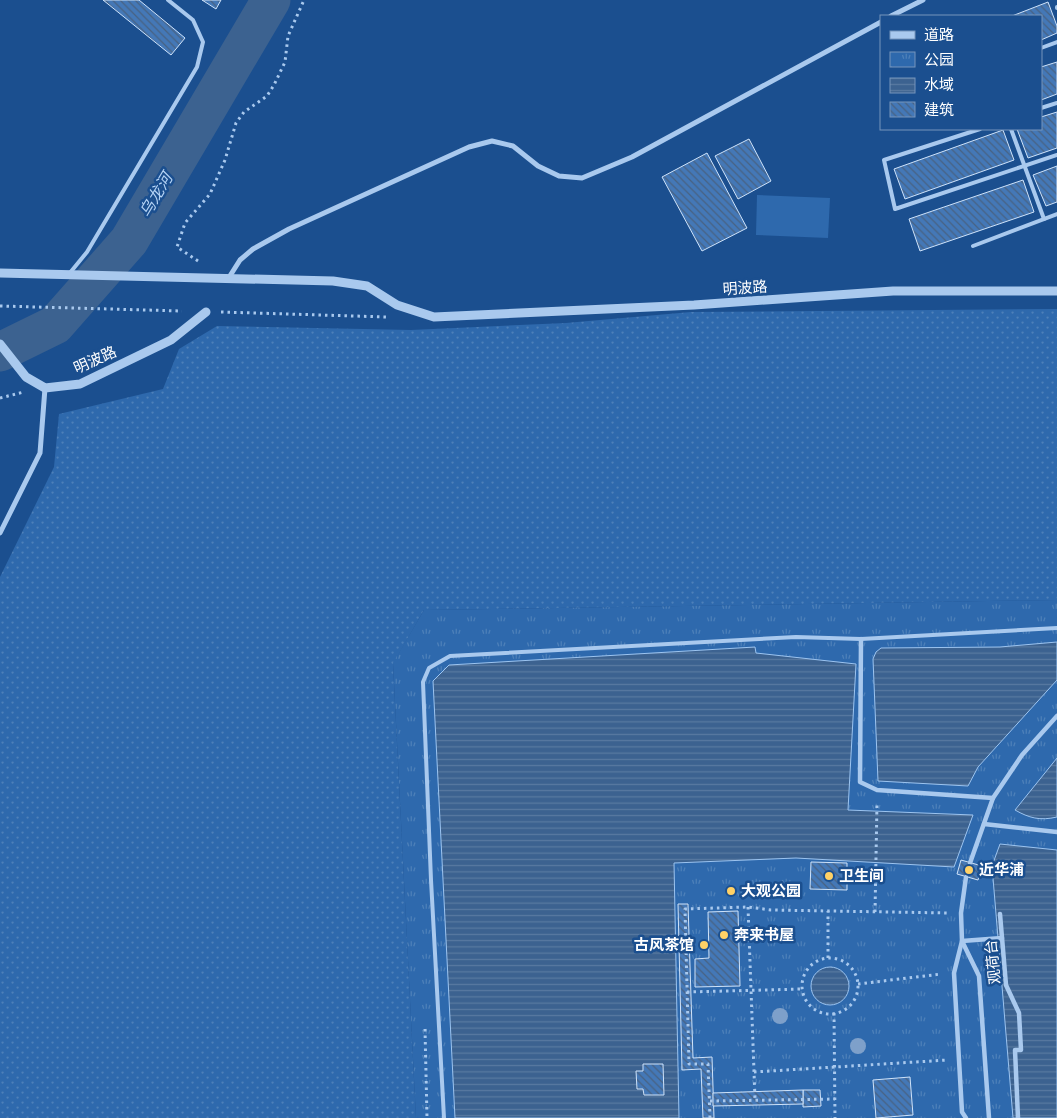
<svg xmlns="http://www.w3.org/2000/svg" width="1057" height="1118" font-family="'DM Sans','Noto Sans SC',sans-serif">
	<defs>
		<pattern id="grass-dots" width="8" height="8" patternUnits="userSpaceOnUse" patternTransform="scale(1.25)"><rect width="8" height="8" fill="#2e69ad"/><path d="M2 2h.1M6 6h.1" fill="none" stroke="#4d80b9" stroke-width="1.8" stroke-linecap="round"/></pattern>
		<pattern id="park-tufts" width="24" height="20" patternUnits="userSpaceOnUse" patternTransform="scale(1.25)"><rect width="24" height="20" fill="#2e69ad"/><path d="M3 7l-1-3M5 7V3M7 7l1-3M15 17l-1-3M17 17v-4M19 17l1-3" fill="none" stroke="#4d80b9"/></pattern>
		<pattern id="water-rules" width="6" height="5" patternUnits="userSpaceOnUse" patternTransform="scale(1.25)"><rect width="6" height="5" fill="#3c6290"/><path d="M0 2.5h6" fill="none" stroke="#597aa1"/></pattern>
		<pattern id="building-back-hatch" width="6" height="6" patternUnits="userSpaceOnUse" patternTransform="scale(1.25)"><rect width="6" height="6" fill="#4478b7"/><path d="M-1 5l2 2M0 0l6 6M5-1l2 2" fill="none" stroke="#486282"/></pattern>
	</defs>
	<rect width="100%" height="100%" fill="#1b4f8f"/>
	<!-- grass -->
	<path fill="url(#grass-dots)" d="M1057 309V600L424 610 393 664 416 1118H0V577L54 467 59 414 163 389 179 349 217 326 411 330 566 323 691 312Z"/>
	<!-- park -->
	<path fill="url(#park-tufts)" d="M1057 600V1118H416L393 663 424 610Z"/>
	<!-- pitch -->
	<path fill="#2e69ad" d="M757 195 830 198 828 238 756 235Z"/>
	<!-- water -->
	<g fill="url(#water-rules)" stroke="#9cc4f0">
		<path d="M1057 642V680L978 767 968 786 878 781 873 659 876 652 881 648 1000 647Z"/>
		<path d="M755 647 756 653 856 664 848 810 973 815 954 867 796 858 674 863 679 1118H455L433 681 449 665Z"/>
		<path d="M1057 758V817C1040 821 1029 818 1015 810Z"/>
		<path d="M1000 844 1057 850V1118H1013L992 866Z"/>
		<circle cx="830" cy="986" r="19"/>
	</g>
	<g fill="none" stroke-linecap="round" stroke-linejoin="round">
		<!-- river -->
		<path stroke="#3c6290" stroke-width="39" d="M0 352 55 325 129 241 271 0"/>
	</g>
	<!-- building -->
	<g fill="url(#building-back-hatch)" stroke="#cfe3fa">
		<path d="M103 0H139L185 38 171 55Z"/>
		<path d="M202 0H221L216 9Z"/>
		<path d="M1048 2 1057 26V33L1041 40V16H1012Z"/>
		<path d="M1057 62V94L1041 100V67Z"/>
		<path d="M1057 112V148L1028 158 1017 129H1041V117Z"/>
		<path d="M1003 130 1014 160 905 199 894 169Z"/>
		<path d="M749 139 771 181 738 199 715 156Z"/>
		<path d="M707 153 747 228 702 251 662 177Z"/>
		<path d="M1057 166V202L1046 206 1033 175Z"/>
		<path d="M1023 180 1034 212 920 251 909 219Z"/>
		<path d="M961 860 982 866 978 880 957 874Z"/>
		<path d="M811 862 847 863V890L810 889Z"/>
		<path d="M678 904H688L693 1058 712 1057 714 1118H703L701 1069 682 1070Z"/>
		<path d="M738 911 740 986 695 987V959L709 958 708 912Z"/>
		<path d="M643 1064H663L664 1095H644L643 1089H637L636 1071H643Z"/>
		<path d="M910 1077 913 1115 876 1118 873 1080Z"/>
		<path d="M803 1090H820L821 1106 803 1107Z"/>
		<path d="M803 1090V1104L713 1106V1093Z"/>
	</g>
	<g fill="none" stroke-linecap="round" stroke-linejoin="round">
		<!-- pedestrian-tunnel -->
		<path stroke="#3d69a0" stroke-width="4.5" stroke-dasharray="4.5 2" stroke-linecap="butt" d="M966 877 970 863"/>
		<!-- path -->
		<g stroke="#a9c9ee" stroke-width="3" stroke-dasharray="2.5 4" stroke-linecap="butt">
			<path d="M198 261 177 247 185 223 210 194 225 160 236 123 244 112 267 96 274 85 285 62 288 36 304 0"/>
			<path d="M0 306 182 311"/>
			<path d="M221 312 387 317"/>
			<path d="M0 398 24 392"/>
			<path d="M748 907 755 1099"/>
			<path d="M875 912 877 803"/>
			<path d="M828 958V911"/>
			<circle cx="830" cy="986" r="28"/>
			<path d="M858 984 941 974"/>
			<path d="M687 992 802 989"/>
			<path d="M834 1013 835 1118"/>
			<path d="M425 1029 427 1118"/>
			<path d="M754 1072 948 1060"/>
			<path d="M710 1101 835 1099"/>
			<path d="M710 1118 708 1064H689L685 909 748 907 771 910 949 913"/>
		</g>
		<!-- service -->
		<g stroke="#a9c9ee" stroke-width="4">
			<path d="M1057 7V8"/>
			<path d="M1041 48 1057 42"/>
			<path d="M1041 108 1057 103"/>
			<path d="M980 129 884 160 895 209 1057 155"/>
			<path d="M1011 129 1044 219"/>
			<path d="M973 246 1057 214"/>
			<path d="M69 274 87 252 197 67 203 42 193 20 168 0"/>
			<path d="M444 1118 431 880 423 682 429 668 450 656 796 637 861 639 1057 628"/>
		</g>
		<!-- pedestrian -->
		<g stroke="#a9c9ee" stroke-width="4.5">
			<path d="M861 639 860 782 877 790 993 798"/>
			<path d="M984 824 1057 832"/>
			<path d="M970 863 993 798 1022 755 1057 716"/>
			<path d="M966 877 961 913 962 941 979 976 989 1118"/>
			<path d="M1000 914 1006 985 1019 1013 1021 1050H1015L1018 1118"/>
			<path d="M966 1118 962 1112 954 973 962 941 1002 938"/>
		</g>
		<!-- minor -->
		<g stroke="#a9c9ee" stroke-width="5">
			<path d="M891 16 923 0"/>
			<path d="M228 279 240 260 253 249 289 229 469 147 492 141 513 146 538 166 559 176 582 178 632 157 881 22"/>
			<path d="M0 533 40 453 45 388"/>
		</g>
		<!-- tertiary -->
		<g stroke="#a9c9ee" stroke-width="9">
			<path d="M0 273 333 281 367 286 397 305 434 317 694 305 893 291H1057"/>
			<path d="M0 344 26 377 45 388 80 384 171 340 206 312"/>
		</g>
	</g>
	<!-- trees -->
	<g fill="#7ea0ca">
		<circle cx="780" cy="1016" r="8"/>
		<circle cx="858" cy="1046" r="8"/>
	</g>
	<!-- markers -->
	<g fill="#ffd166" stroke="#1b4f8f" stroke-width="2">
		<circle cx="969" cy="870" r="5"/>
		<circle cx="829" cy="876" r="5"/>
		<circle cx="731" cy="891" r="5"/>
		<circle cx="724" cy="935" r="5"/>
		<circle cx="704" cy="945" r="5"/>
	</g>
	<g text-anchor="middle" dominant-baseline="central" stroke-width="5" stroke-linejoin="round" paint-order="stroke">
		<!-- street labels -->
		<g font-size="15" fill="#fff" stroke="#1b4f8f">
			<text transform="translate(745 288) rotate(-4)">明波路</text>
			<text transform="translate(95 360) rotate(-24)">明波路</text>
			<text transform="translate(993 962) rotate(-96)">观荷台</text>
		</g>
		<!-- poi labels -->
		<g font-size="15" font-weight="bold" fill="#fff" stroke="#1b4f8f" text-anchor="start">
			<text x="979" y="870">近华浦</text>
			<text x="839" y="876">卫生间</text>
			<text x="741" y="891">大观公园</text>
			<text x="734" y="935">奔来书屋</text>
			<text x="694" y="945" text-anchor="end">古风茶馆</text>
		</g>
		<!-- water labels -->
		<g font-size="16" font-style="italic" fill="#b5d3f5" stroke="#1b4f8f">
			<text transform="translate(156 195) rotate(-59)">乌龙河</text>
		</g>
	</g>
	<!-- legend -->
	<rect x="880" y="15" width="162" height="115" fill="#1b4f8f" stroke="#7695bc"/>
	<rect x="890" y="31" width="25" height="8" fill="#a9c9ee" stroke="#7695bc"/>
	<text x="924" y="40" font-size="15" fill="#ffffff">道路</text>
	<rect x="890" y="52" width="25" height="15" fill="url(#park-tufts)" stroke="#7695bc"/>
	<text x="924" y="65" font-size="15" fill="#ffffff">公园</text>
	<rect x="890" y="78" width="25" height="15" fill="url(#water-rules)" stroke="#7695bc"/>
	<text x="924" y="90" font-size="15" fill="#ffffff">水域</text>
	<rect x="890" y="102" width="25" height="15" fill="url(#building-back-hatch)" stroke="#7695bc"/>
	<text x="924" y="115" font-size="15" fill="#ffffff">建筑</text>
</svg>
